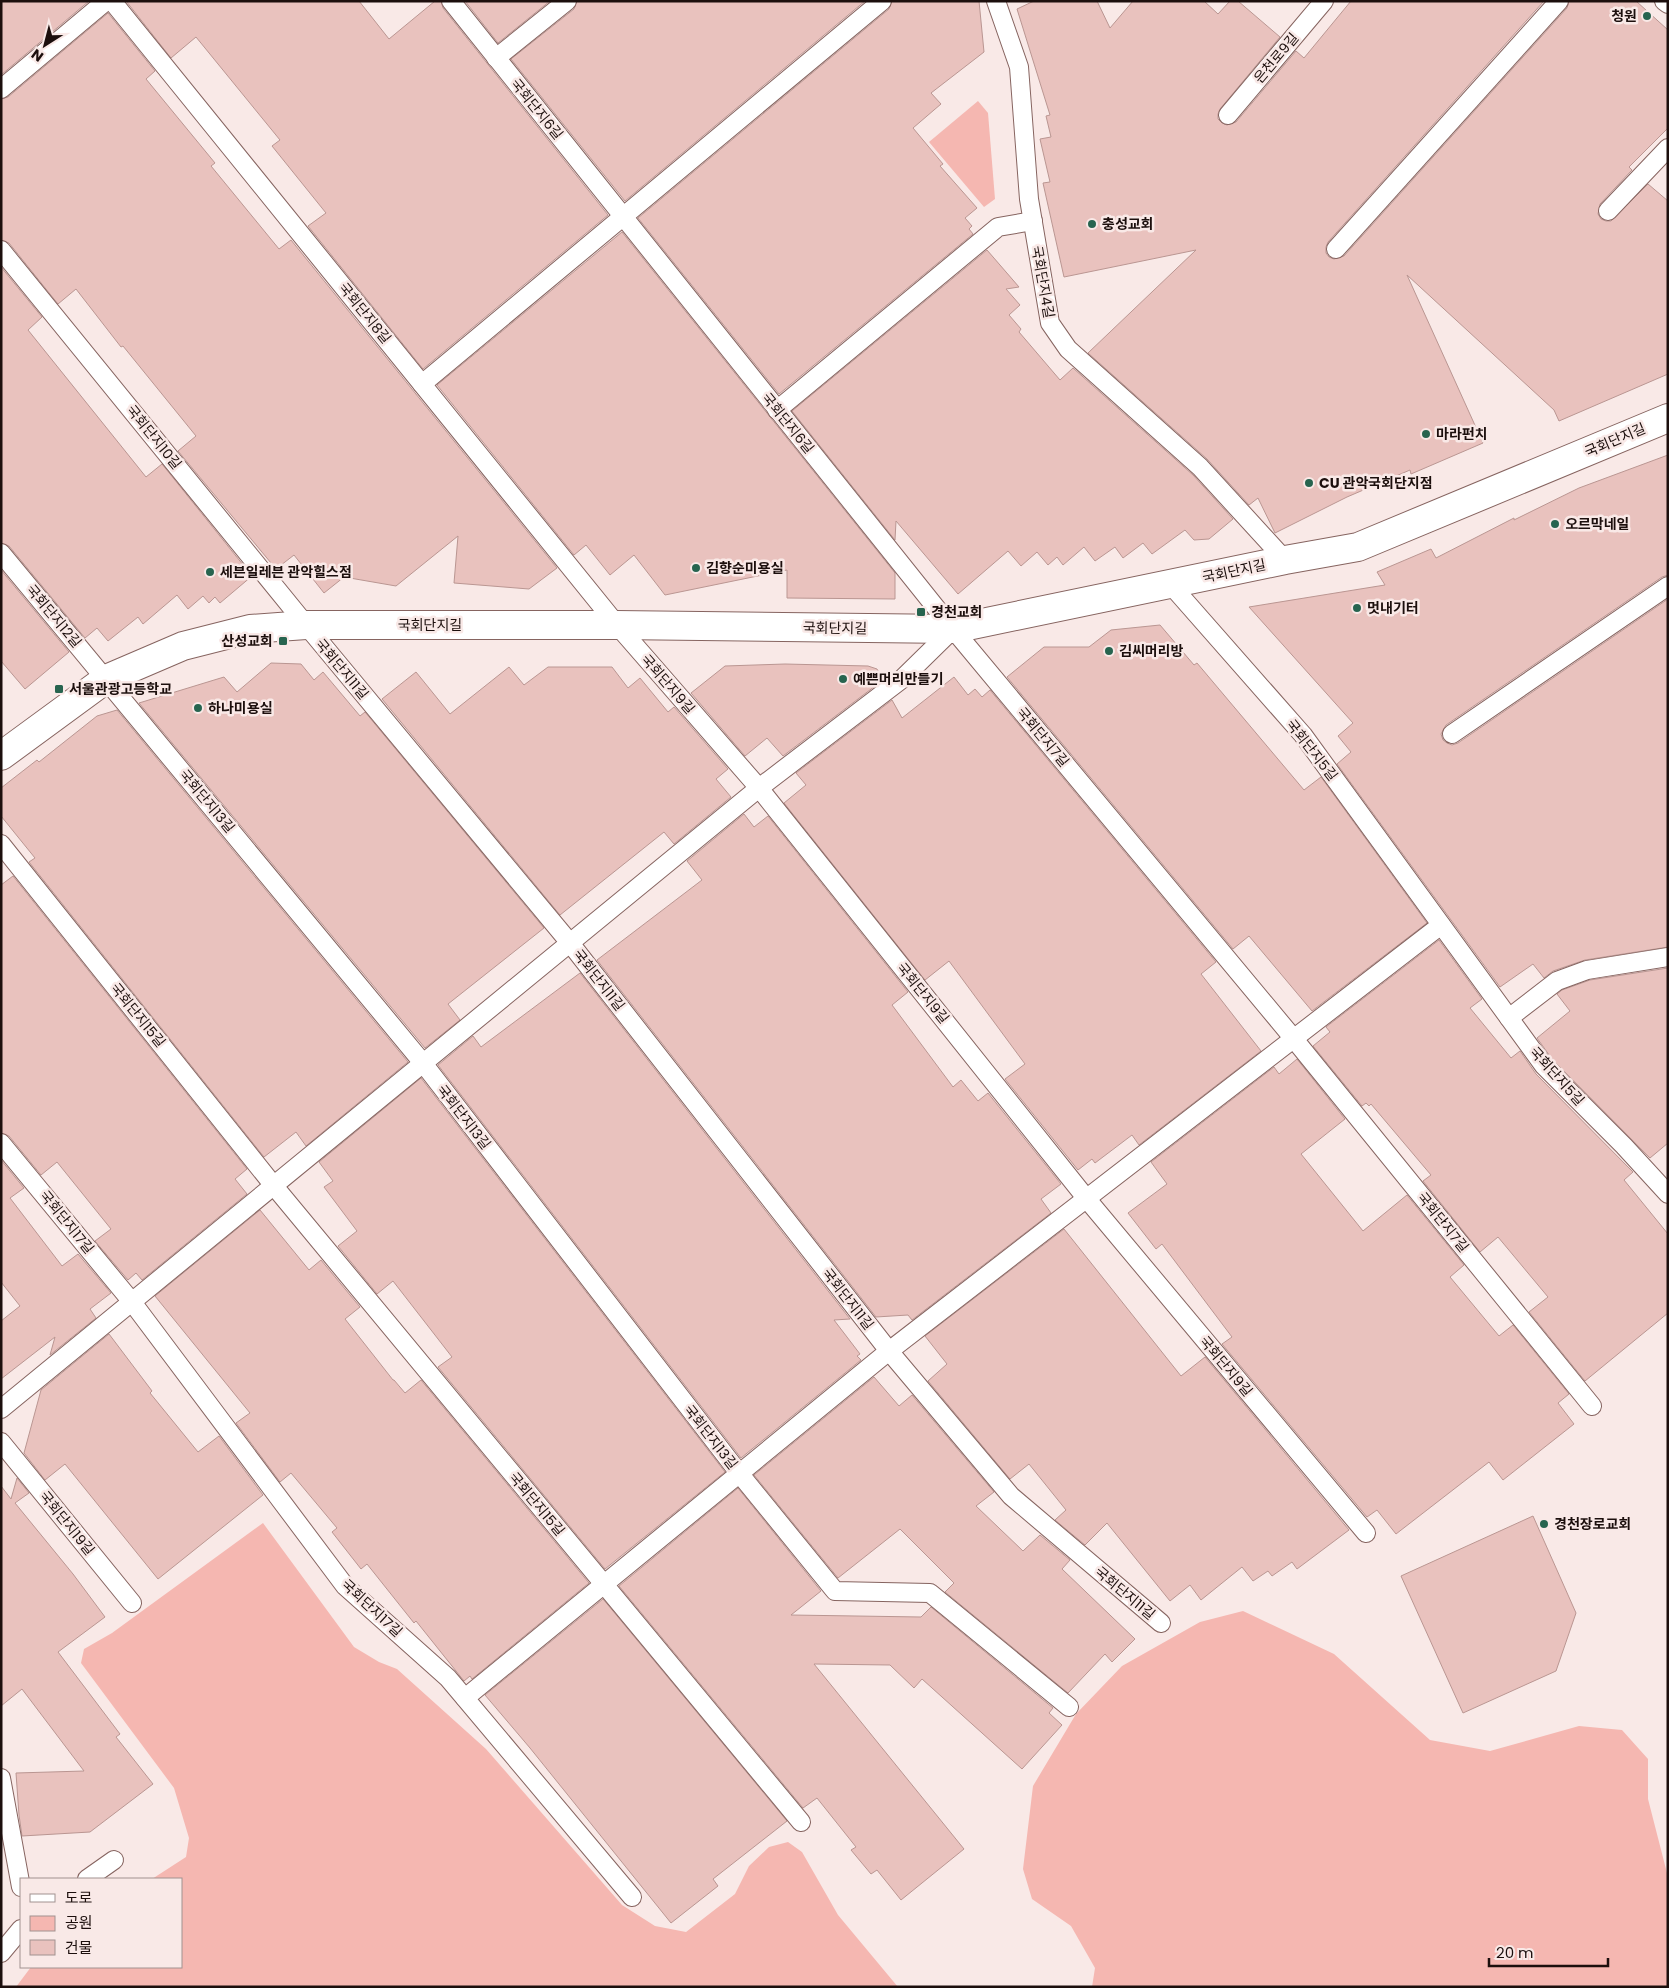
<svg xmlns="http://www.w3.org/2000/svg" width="1669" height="1988" font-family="Poppins,'Noto Sans KR',sans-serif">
	<rect width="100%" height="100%" fill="#f9e9e7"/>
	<!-- green -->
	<g fill="#f5b7b1">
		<path d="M978 101 988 113 995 199 984 207 929 142Z"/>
		<path d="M263 1523 354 1647 379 1662 397 1669 486 1749 622 1905 655 1926 686 1932 735 1894 749 1866 769 1847 788 1842 802 1852 838 1915 898 1987H16L31 1967H181V1879H152L186 1857 189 1838 174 1788 81 1663 84 1649 112 1633Z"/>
		<path d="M1243 1611 1334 1654 1430 1740 1490 1751 1579 1726 1622 1730 1648 1759V1799L1668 1877V1987H1092L1095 1968 1071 1926 1032 1899 1023 1869 1033 1786 1076 1714 1122 1666 1200 1622Z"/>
	</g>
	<!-- building -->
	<g fill="#e9c2be" stroke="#ba9692">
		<path d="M1 1H89L1 75Z"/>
		<path d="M126 1H359L389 39 435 1H441L443 8 608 215 423 369 308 226 326 213 272 146 280 140 196 37 171 58Z"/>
		<path d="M465 1H550L498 43Z"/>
		<path d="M577 1H865L625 201 511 59 574 9Z"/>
		<path d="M892 1H979L984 52 931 93 941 104 913 128 943 164 940 166 977 208 965 218 972 226 969 229 973 234 779 394 638 218 889 9Z"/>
		<path d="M1034 1H1097L1110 28 1133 1H1204L1218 14 1230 1H1238L1280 37 1220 109 1218 114V119L1222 123 1227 125 1236 122 1296 51 1304 58 1351 1H1544L1328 242 1326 247V253L1329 257 1334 259 1344 256 1567 8 1569 1H1636L1668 30V128L1629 167 1632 170 1600 204 1598 214 1601 219 1606 221H1611L1648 184 1668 201V374L1559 421 1554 410 1407 275 1483 443 1411 474 1410 470 1347 497 1275 533 1258 498 1249 505 1207 459 1088 353 1196 250 1064 277 1043 183 1050 182 1040 139 1051 137 1046 116 1050 115 1017 9Z"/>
		<path d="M108 13 155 71 146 79 215 163 211 166 279 249 291 240 557 568 529 589 454 583 458 536 396 586 344 577 324 593 294 555 276 569 178 451 196 436 123 346 121 347 76 289 58 304 9 243 1 240V99L8 97Z"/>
		<path d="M622 232 895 573V599L787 598V570L665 595 634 555 610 575 586 545 574 555 437 385Z"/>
		<path d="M987 250 1019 287 1006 289 1020 305 1009 315 1021 329 1019 332 1060 380 1073 368 1193 475 1233 519 1209 539 1194 540 1185 530 1152 554 1143 543 1123 558 1115 547 1095 561 1084 547 1063 565 1057 557 1048 565 1037 552 1021 566 1008 551 958 594 896 521 895 540 792 411Z"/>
		<path d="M1 267 42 317 28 330 146 477 162 464 252 576 220 603 215 597 209 603 203 596 188 609 177 595 143 624 138 617 108 641 97 628 85 638 9 546 1 543Z"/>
		<path d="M1668 455V575L1662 577 1446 725 1441 734 1443 740 1447 743 1452 745 1458 743 1668 599V947L1585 960 1553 971 1544 978 1533 964 1500 987 1337 764 1351 752 1338 736 1353 723 1249 607 1385 585 1377 572 1431 549 1436 558 1514 518V520L1579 488Z"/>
		<path d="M1 570 69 652 25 689 1 661Z"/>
		<path d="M1160 625 1194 665 1197 663 1304 790 1321 777 1427 923 1312 1011 1249 936 1233 949 1007 677 1044 647H1089L1111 630Z"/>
		<path d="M271 663 301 664 314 680 323 672 360 716 365 712 544 928 448 1004 460 1020 425 1048 139 703 224 677 237 692Z"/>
		<path d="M785 664 868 666 877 669 883 680 783 756 767 738 745 756 691 693 725 666Z"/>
		<path d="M509 667 524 685 548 667H612L628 688 640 678 668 712 674 707 728 769 716 779 731 797 674 844 664 832 560 915 382 699 416 672 450 714Z"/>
		<path d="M954 677 968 695 975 689 982 697 990 690 1216 962 1201 974 1261 1051 1139 1145 1132 1135 1095 1163 1092 1159 1078 1170 1005 1079 1025 1064 949 961 925 980 784 803 806 785 796 773 892 700 902 718Z"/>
		<path d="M117 710 408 1062 306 1146 296 1132 264 1157 29 862 35 858 1 816V788L37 760 39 762 97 716Z"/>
		<path d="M744 814 754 827 768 816 908 992 892 1005 953 1087 961 1080 978 1101 988 1093 1061 1184 1041 1199 1051 1213 912 1320 908 1315 876 1317 597 960 702 880 687 861Z"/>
		<path d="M13 876 247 1169 235 1179 247 1194 142 1280 136 1273 128 1280 95 1241 111 1229 57 1162 41 1175 9 1136 1 1133V885Z"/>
		<path d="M1439 940 1482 999 1470 1008 1511 1058 1520 1051 1536 1074 1633 1172 1624 1180 1668 1234V1313L1585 1381 1529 1312 1548 1297 1498 1237 1480 1252 1423 1181 1431 1175 1371 1104 1369 1106 1366 1103 1362 1106 1313 1046 1330 1032 1326 1027Z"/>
		<path d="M1668 968V1143L1650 1158 1552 1059 1537 1038 1570 1011 1557 994 1562 990 1590 980Z"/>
		<path d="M580 973 850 1319 834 1320 860 1354 857 1356 861 1360 741 1458 438 1065 473 1036 481 1047Z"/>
		<path d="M1297 1059 1345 1119 1301 1154 1363 1231 1407 1195 1464 1265 1450 1277 1499 1336 1513 1325 1569 1394 1558 1403 1574 1424 1503 1480 1489 1462 1396 1534 1377 1510 1367 1517 1222 1344 1232 1337 1162 1244 1156 1249 1128 1213 1167 1184 1151 1162 1274 1067 1279 1074Z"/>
		<path d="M421 1078 725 1472 605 1569 438 1367 452 1357 393 1281 377 1294 338 1246 357 1231 324 1187 333 1181 319 1162Z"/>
		<path d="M1 1160 24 1188 10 1198 62 1266 78 1254 111 1293 90 1309 96 1318 50 1355 55 1337 1 1379V1321L20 1306 1 1282Z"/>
		<path d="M260 1210 309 1270 321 1260 360 1307 345 1319 393 1380H394L405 1393 421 1380 589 1583 472 1679 470 1676 464 1681 416 1621 414 1623 367 1564 361 1569 332 1532 337 1528 291 1473 280 1482 236 1423 250 1413 155 1296Z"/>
		<path d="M1064 1229 1181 1376 1205 1357 1349 1530 1297 1569 1292 1562 1272 1576 1268 1571 1253 1581 1242 1567 1201 1600 1190 1585 1170 1601 1107 1523 1085 1545 1055 1520 1066 1510 1029 1464 1010 1479 928 1381 947 1364 925 1336Z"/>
		<path d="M109 1334 152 1391 150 1393 198 1452 219 1436 263 1495 158 1579 65 1464 45 1480 24 1453 41 1390Z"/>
		<path d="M874 1377 899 1406 912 1395 994 1492 976 1506 1023 1551 1040 1535 1070 1560 1062 1569 1135 1639 1112 1662 1105 1654 1068 1693 945 1592 954 1583 900 1529 838 1578 754 1475Z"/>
		<path d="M17 1478 29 1493 15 1503 73 1574 105 1617 58 1652 120 1734 116 1737 153 1784 90 1832 22 1836 19 1815 16 1773 84 1771 22 1689 1 1706V1486L11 1499Z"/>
		<path d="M738 1488 821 1591 791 1615 921 1617 931 1607 1053 1708 1049 1713 1062 1725 1022 1769 922 1679 914 1688 890 1665 814 1664 964 1849 901 1900 877 1870 871 1874 851 1850 856 1847 817 1798 803 1808 619 1586Z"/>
		<path d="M1533 1516 1576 1613 1556 1671 1463 1713 1401 1576Z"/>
		<path d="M603 1599 787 1821 713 1879 718 1886 671 1923 530 1748 485 1695Z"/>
	</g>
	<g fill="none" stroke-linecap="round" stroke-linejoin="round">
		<!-- lane casing -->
		<g stroke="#866460" stroke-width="20">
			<g id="lane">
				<path d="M112 1 617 625 759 788 1086 1198 1366 1533"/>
				<path d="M451 1 953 629 1294 1039 1592 1406"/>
				<path d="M996 1 1019 67 1029 199 1050 323 1068 349 1200 467 1285 560"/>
				<path d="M1664 1 1668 4"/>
				<path d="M496 58 567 1"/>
				<path d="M1 89 106 1"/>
				<path d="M1228 115 1324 1"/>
				<path d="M1608 211 1668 148"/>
				<path d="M1336 249 1559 1"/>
				<path d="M1 250 306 625 570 943 889 1351 1011 1496 1161 1623"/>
				<path d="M422 384 882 1"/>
				<path d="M777 410 998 227 1033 221"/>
				<path d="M1 553 423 1063 739 1473 835 1591 930 1593 1069 1707"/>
				<path d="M1171 585 1303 735 1544 1066 1624 1146 1668 1194"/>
				<path d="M1452 734 1668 586"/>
				<path d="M1 844 274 1186 801 1822"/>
				<path d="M1509 1018 1557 981 1587 970 1668 957"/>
				<path d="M1 1143 132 1302 345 1586 448 1678 632 1897"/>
				<path d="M1 1409 759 788 902 679 953 629"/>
				<path d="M1 1442 132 1603"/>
				<path d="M465 1698 889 1351 1441 925"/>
				<path d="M1 1778 21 1887"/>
				<path d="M87 1879 114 1860"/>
				<path d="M1 1953 21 1929"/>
			</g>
		</g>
		<!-- secondary casing -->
		<g stroke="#866460" stroke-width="30">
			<path id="secondary" d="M1 756 106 679 183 646 250 629 306 625H617L953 629 1285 560 1358 547 1668 418"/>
		</g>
		<!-- lane -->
		<use href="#lane" stroke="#fff" stroke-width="18"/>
		<!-- secondary -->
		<use href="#secondary" stroke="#fff" stroke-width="28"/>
	</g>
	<!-- markers -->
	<g fill="#27644f" stroke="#f9e9e7" stroke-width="2">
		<circle cx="1647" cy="16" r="5"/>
		<circle cx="1092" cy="224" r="5"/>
		<circle cx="1426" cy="434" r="5"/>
		<circle cx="1309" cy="483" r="5"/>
		<circle cx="1555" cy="524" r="5"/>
		<circle cx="696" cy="568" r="5"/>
		<circle cx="210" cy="572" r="5"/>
		<circle cx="1357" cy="608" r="5"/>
		<rect x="916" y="607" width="10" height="10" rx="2.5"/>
		<rect x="278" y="636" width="10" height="10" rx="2.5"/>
		<circle cx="1109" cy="651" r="5"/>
		<circle cx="843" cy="679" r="5"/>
		<rect x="54" y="684" width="10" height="10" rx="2.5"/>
		<circle cx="198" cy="708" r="5"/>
		<circle cx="1544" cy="1524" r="5"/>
	</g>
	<g text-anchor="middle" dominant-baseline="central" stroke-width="5" stroke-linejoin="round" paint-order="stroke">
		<!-- poi labels -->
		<g font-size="14" font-weight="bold" fill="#1c0f0d" stroke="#f9e9e7" text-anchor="start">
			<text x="1637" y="16" text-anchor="end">청원</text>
			<text x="1102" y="224">충성교회</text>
			<text x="1436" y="434">마라펀치</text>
			<text x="1319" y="483">CU 관악국회단지점</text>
			<text x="1565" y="524">오르막네일</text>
			<text x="706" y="568">김향순미용실</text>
			<text x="220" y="572">세븐일레븐 관악힐스점</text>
			<text x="1367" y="608">멋내기터</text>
			<text x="931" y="612">경천교회</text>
			<text x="273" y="641" text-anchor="end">산성교회</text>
			<text x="1119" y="651">김씨머리방</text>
			<text x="853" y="679">예쁜머리만들기</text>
			<text x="69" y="689">서울관광고등학교</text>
			<text x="208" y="708">하나미용실</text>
			<text x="1554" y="1524">경천장로교회</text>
		</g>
		<!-- street labels -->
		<g font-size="14" fill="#1c0f0d" stroke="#f9e9e7">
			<text transform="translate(1276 58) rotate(-50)">은천로9길</text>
			<text transform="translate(537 109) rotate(51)">국회단지6길</text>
			<text transform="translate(1043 282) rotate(80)">국회단지4길</text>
			<text transform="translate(365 313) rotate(51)">국회단지8길</text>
			<text transform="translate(788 423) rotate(51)">국회단지6길</text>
			<text transform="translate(154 437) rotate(51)">국회단지10길</text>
			<text transform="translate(1615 440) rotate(-23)">국회단지길</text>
			<text transform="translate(1234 571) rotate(-12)">국회단지길</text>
			<text transform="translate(54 616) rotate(50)">국회단지12길</text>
			<text x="430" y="625">국회단지길</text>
			<text transform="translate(835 628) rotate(1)">국회단지길</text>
			<text transform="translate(342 669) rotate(50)">국회단지11길</text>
			<text transform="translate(668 684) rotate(49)">국회단지9길</text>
			<text transform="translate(1043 737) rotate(50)">국회단지7길</text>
			<text transform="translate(1312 750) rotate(52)">국회단지5길</text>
			<text transform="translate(207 801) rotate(50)">국회단지13길</text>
			<text transform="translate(599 980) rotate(52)">국회단지11길</text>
			<text transform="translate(923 993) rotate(51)">국회단지9길</text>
			<text transform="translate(138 1015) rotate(51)">국회단지15길</text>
			<text transform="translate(1557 1076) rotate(48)">국회단지5길</text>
			<text transform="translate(464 1117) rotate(52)">국회단지13길</text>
			<text transform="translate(67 1222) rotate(51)">국회단지17길</text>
			<text transform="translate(1443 1222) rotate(51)">국회단지7길</text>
			<text transform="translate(848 1299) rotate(52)">국회단지11길</text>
			<text transform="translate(1226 1366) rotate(50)">국회단지9길</text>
			<text transform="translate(711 1437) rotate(52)">국회단지13길</text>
			<text transform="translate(537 1504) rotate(50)">국회단지15길</text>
			<text transform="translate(67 1523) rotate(51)">국회단지19길</text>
			<text transform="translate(1125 1593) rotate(40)">국회단지11길</text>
			<text transform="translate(372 1608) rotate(43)">국회단지17길</text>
		</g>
	</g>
	<!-- border -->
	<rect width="1669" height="1988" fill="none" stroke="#1c0f0d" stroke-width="5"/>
	<!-- legend -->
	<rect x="20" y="1878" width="162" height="90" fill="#f9e9e7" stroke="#a19290"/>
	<rect x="30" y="1894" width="25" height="8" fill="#ffffff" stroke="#a19290"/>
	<text x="65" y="1903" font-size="15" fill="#1c0f0d">도로</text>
	<rect x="30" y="1916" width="25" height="15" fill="#f5b7b1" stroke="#a19290"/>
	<text x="65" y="1928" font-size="15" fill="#1c0f0d">공원</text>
	<rect x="30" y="1940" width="25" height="15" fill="#e9c2be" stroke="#a19290"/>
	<text x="65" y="1953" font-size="15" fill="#1c0f0d">건물</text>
	<!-- north arrow -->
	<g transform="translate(45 45) rotate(216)" stroke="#f9e9e7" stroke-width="4" paint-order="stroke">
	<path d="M0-4L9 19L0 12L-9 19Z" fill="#1c0f0d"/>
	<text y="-8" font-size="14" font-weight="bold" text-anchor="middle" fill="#1c0f0d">N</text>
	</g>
	<!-- scale -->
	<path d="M1489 1958v8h119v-8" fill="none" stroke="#1c0f0d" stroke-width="2.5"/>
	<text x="1496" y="1958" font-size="15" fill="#1c0f0d" stroke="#f9e9e7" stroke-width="4" paint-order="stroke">20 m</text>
</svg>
